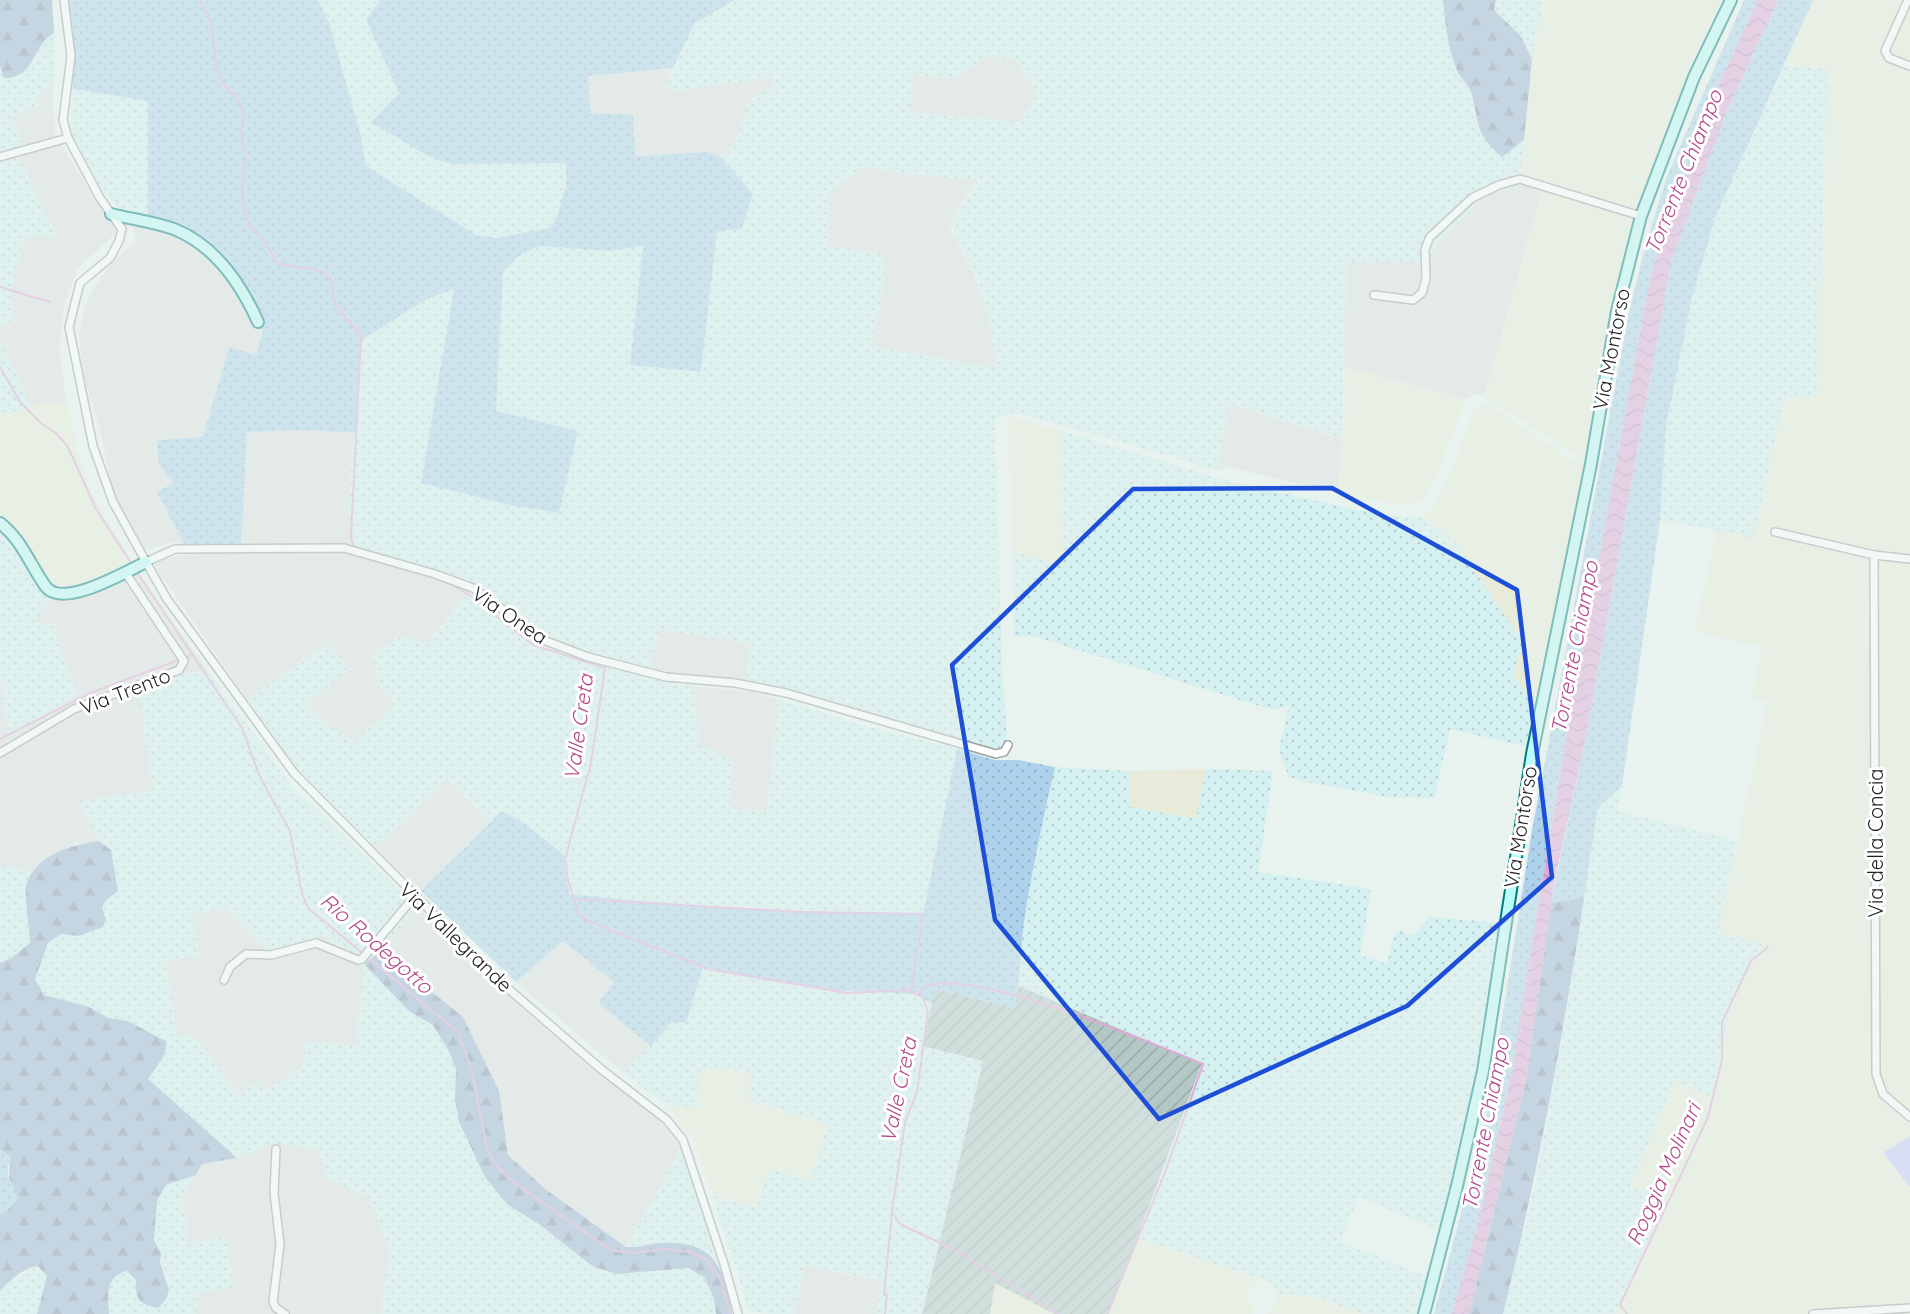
<svg xmlns="http://www.w3.org/2000/svg" width="1910" height="1314" font-family="Quicksand,sans-serif">
	<defs>
		<pattern id="construction-furrows" width="10" height="10" patternUnits="userSpaceOnUse" patternTransform="scale(1.5)"><rect width="10" height="10" fill="#b3c7c5"/><path d="M-1 1l2-2M0 10L10 0M9 11l2-2" fill="none" stroke="#9aaba9"/></pattern>
		<pattern id="farmland-dots" width="8" height="8" patternUnits="userSpaceOnUse" patternTransform="scale(1.5)"><rect width="8" height="8" fill="#d4f0f0"/><path d="M2 2h.1M6 6h.1" fill="none" stroke="#b6cece" stroke-width="1.8" stroke-linecap="round"/></pattern>
		<pattern id="grass-dots" width="8" height="8" patternUnits="userSpaceOnUse" patternTransform="scale(1.5)"><rect width="8" height="8" fill="#aed2ec"/><path d="M2 2h.1M6 6h.1" fill="none" stroke="#95b4ca" stroke-width="1.8" stroke-linecap="round"/></pattern>
		<pattern id="forest-firs" width="22" height="20" patternUnits="userSpaceOnUse" patternTransform="scale(1.5)"><rect width="22" height="20" fill="#9cb1d2"/><path d="M5 1l3.5 6h-7zM16 11l3.5 6h-7z" fill="#7f90aa"/></pattern>
		<pattern id="water-waves" width="16" height="10" patternUnits="userSpaceOnUse" patternTransform="scale(1.5)"><rect width="16" height="10" fill="#e0a8d8"/><path d="M0 5q4-4 8 0t8 0" fill="none" stroke="#c090b9"/></pattern>
	</defs>
	<rect width="100%" height="100%" fill="#e8f2ee"/>
	<!-- residential -->
	<g fill="#dfe0df">
		<path d="M988 56 1015 59 1037 92 1020 122 909 112 913 75 954 78Z"/>
		<path d="M673 68 667 80 668 92 772 78 774 88 756 96 746 104V113L730 155 719 157 707 152 635 156 591 114 588 75Z"/>
		<path d="M55 80 53 96 55 136 92 194 103 204 115 228V234L77 269 64 306 59 351 67 404 31 406 0 341V327L13 320 10 291 25 236H57L20 160 23 142 11 118 37 105 38 95Z"/>
		<path d="M863 167 922 176 978 180 958 208 950 227 974 274 988 318 997 369 872 346 885 275V254L827 247 831 191Z"/>
		<path d="M1519 180 1541 194 1484 396 1476 394 1466 399 1344 367 1346 263 1429 262 1437 242 1474 208 1475 200 1519 185Z"/>
		<path d="M126 216 192 240 229 277 263 331 256 355 229 347 203 437 159 464 173 483 157 492 186 548 172 542 142 551 120 514 112 489 100 428 83 374 79 334 84 309 93 289 115 259 137 241 131 223Z"/>
		<path d="M1229 404 1342 439 1337 493 1228 467 1217 470Z"/>
		<path d="M307 430 356 433 352 472 356 549 448 574 472 590 426 643 379 684 395 704 355 743 326 724 306 705 348 669 328 644 247 699 151 560 241 547 247 432Z"/>
		<path d="M135 567 208 672 168 674 152 791 78 801 99 841 74 844 36 867 33 873 0 865V681L5 685 1 702 10 734 77 695 57 642 56 629 36 622 52 593Z"/>
		<path d="M659 629 750 643 744 684 647 675Z"/>
		<path d="M695 686 752 692 778 699 767 812 729 808 733 762 698 744Z"/>
		<path d="M447 779 491 824 421 891 376 847Z"/>
		<path d="M416 907 532 1017 629 1097 658 1117 673 1134 681 1148 626 1247 544 1188 508 1155 499 1091 381 951Z"/>
		<path d="M226 909 268 951 321 935 364 964 356 1046 306 1041 304 1067 265 1090 258 1081 239 1096 199 1042 177 1036 166 961 199 956 193 914Z"/>
		<path d="M563 941 614 982 598 1003 651 1046 623 1073 515 981H519Z"/>
		<path d="M284 1144 320 1150 326 1177 369 1198 389 1249 381 1314H196L197 1293 234 1286 226 1237 189 1243 182 1196 202 1164 237 1158 269 1145Z"/>
		<path d="M805 1265 881 1282 876 1314H794Z"/>
	</g>
	<!-- industrial -->
	<g fill="#e9ebda">
		<path d="M1543 0H1722L1652 169 1641 204 1588 459 1575 454 1484 396 1541 194 1519 180 1535 37Z"/>
		<path d="M1813 0H1910V1136L1883 1154 1910 1187V1314H1614L1666 1199 1630 1185 1675 1081 1711 1097 1732 1001 1762 943 1718 933 1767 702 1751 698 1762 647 1695 632 1716 530 1754 537 1784 399 1817 397 1828 69 1785 65Z"/>
		<path d="M1344 367 1466 399 1437 473 1424 498 1416 504H1396L1337 493 1345 408Z"/>
		<path d="M67 404 79 455 93 496 135 567 58 595 0 521V417L26 406Z"/>
		<path d="M1486 404 1569 458 1586 465 1538 707 1513 675 1454 541 1421 516 1434 506 1449 478 1474 409Z"/>
		<path d="M1008 416 1062 431 1063 566 1012 551Z"/>
		<path d="M1206 769 1196 819 1130 807 1129 771Z"/>
		<path d="M700 1068 751 1072 750 1100 828 1125 810 1181 757 1208 712 1195 693 1138 668 1106 697 1108Z"/>
		<path d="M1138 1238 1265 1280 1254 1283 1248 1290V1300L1255 1307 1252 1314H1109Z"/>
		<path d="M995 1283 1054 1314H990Z"/>
		<path d="M1277 1294 1317 1297 1362 1314H1265L1275 1305Z"/>
	</g>
	<!-- construction -->
	<path fill="url(#construction-furrows)" d="M1019 986 1202 1063 1109 1314H1054L995 1283 990 1314H922L983 1061 921 1046 935 989 1014 1008Z"/>
	<!-- farmland -->
	<g fill="url(#farmland-dots)" fill-rule="evenodd">
		<path d="M318 0H380L366 20 399 93 371 124 390 132 440 162 453 164 566 163 563 202 557 220 549 228 511 237 476 235 366 166 360 133 329 23Z"/>
		<path d="M735 0H1443L1446 28 1457 71 1470 90 1476 123 1502 156 1524 140 1519 185 1476 200 1474 208 1437 242 1429 262 1346 263 1342 439 1229 404 1217 470 1023 414 1001 417 995 421 1002 670 1008 755 744 684 750 643 659 630 647 675 677 685 695 686 698 744 733 761 729 808 767 812 778 699 869 727 957 749 923 915 785 912 758 907 687 906 570 894 564 855 502 811 491 824 447 779 376 847 293 764 149 561 247 699 328 644 348 669 306 705 326 724 355 742 395 704 379 685 373 654 400 636 426 643 472 590 448 574 356 549 348 509 359 348 362 340 426 300 455 289 421 482 515 506 559 512 496 411 503 271 520 255 539 246 609 251 643 246 630 365 696 372 702 367 717 232 742 228 753 194 721 157 731 153 749 100 774 87 772 78 668 92 666 85 695 23ZM988 56 1015 59 1037 92 1020 122 910 112 913 75 954 78ZM863 167 922 176 978 180 949 227 951 226 975 274 988 318 997 369 872 346 885 275V254L827 246 831 191Z"/>
		<path d="M1496 0H1543L1532 60 1521 36 1494 10Z"/>
		<path d="M54 33 55 80 38 95V105L11 118 23 142 20 160 57 237 25 236 10 291 13 320 0 327V66L5 78 36 58 44 39Z"/>
		<path d="M1785 65 1828 69 1817 397 1784 399 1754 538 1660 520 1666 426 1692 297 1715 218Z"/>
		<path d="M73 89 148 101V220L126 216 102 190 83 159 70 134Z"/>
		<path d="M0 341 31 406 0 417Z"/>
		<path d="M1062 431 1225 480 1351 509 1411 518 1421 516 1454 541 1523 642 1513 675 1538 707 1475 1095 1442 1231 1358 1197 1341 1241 1429 1278 1419 1314H1362L1317 1297 1277 1294 1270 1282 1138 1238 1202 1064 1019 986 1018 965 1032 872 1055 767 1129 771 1130 807 1196 819 1206 769 1273 771 1258 872 1371 889 1360 955 1387 964 1394 935 1401 929 1406 934 1414 935 1430 917 1501 923 1529 747 1450 729 1434 798 1389 797 1307 782 1289 777 1279 749 1289 706 1273 710 1037 637 1014 636 1012 551 1063 566Z"/>
		<path d="M0 521 52 593 36 622 56 624 57 642 78 694 10 734 1 702 5 685 0 681Z"/>
		<path d="M208 672 291 785 416 907 381 951 364 964 409 1011 433 1025 450 1053 456 1070 455 1099 485 1177 496 1191 508 1205 539 1224 553 1237 667 1269 688 1268 704 1277 714 1298 716 1314H381L389 1249 369 1198 326 1177 320 1150 284 1144 269 1145 237 1158 147 1079 164 1056 128 1021 108 1018 89 1007 44 995 35 979 48 943 61 934 79 936 106 919 102 908 105 900 118 891 111 850 99 841 78 801 152 790 138 687 168 674ZM226 909 268 951 322 935 364 964 356 1046 306 1041 303 1067 265 1090 258 1081 239 1096 199 1042 188 1035 177 1036 166 961 199 956 193 914Z"/>
		<path d="M1622 786 1619 811 1737 841 1718 933 1762 943 1732 1001 1711 1098 1675 1081 1630 1185 1667 1199 1614 1314H1503L1535 1184 1567 1010 1598 807Z"/>
		<path d="M0 865 33 873 26 888 30 943 11 958 0 963Z"/>
		<path d="M703 967 826 990 916 994 932 1004 922 1046 983 1061 922 1314H876L881 1282 805 1265 794 1314H770L747 1310 738 1274 712 1195 756 1208 769 1168 810 1181 828 1125 749 1100 751 1072 700 1069 697 1108 668 1106 623 1073 672 1022 686 1023Z"/>
		<path d="M681 1148 689 1169 718 1263 707 1250 689 1245 658 1243 626 1247Z"/>
		<path d="M196 1175 182 1197 189 1243 226 1237 234 1287 198 1293 196 1314H109L110 1282 119 1273 127 1271 136 1280V1287L168 1281 154 1240 157 1201 166 1185Z"/>
		<path d="M38 1266 47 1276 37 1314H0V1291L10 1280Z"/>
	</g>
	<!-- grass -->
	<g fill="url(#grass-dots)">
		<path d="M69 0H318L329 23 360 133 366 166 476 235 498 238 549 228 556 220 566 185V163L453 164C424 159 398 135 370 123L399 93 366 20 380 0H735L695 23 673 68 588 76 591 113 633 115 635 156 707 152 721 157 753 194 742 228 717 232 701 372 630 365 643 246 609 251 539 246 520 255 503 271 496 411 578 431 559 513 515 506 421 483 454 289 425 300 362 340 359 348 356 433 307 430 247 432 241 547 186 548 157 492 173 483 159 464 157 440 203 437 229 347 256 355 263 331 229 277 192 240 148 220V101L73 89Z"/>
		<path d="M1744 0H1758L1707 109 1650 278 1566 739 1527 973 1521 1029 1481 1211 1452 1314H1434L1486 1120 1532 831 1629 312 1645 248 1666 179Z"/>
		<path d="M1778 0H1813L1715 218 1692 297 1666 426 1660 520 1622 786 1598 807 1584 898 1551 903 1587 731 1671 262 1726 113Z"/>
		<path d="M957 749 995 760H1018L1055 767C1043 819 1032 870 1024 922 1020 951 1021 980 1014 1008L935 989 932 1004 916 994 826 990 703 967 686 1023 672 1022 651 1046 598 1003 614 982 563 941 518 981H515L421 891 502 811 528 826 564 855 566 877 570 894C688 907 805 913 923 915Z"/>
		<path d="M0 1148C17 1155 4 1166 9 1179 12 1185 16 1191 18 1198L8 1210 0 1215Z"/>
	</g>
	<!-- forest -->
	<g fill="url(#forest-firs)">
		<path d="M0 0H52L54 33C32 45 36 78 4 78L0 66Z"/>
		<path d="M1443 0H1496L1494 10 1521 36 1532 60 1524 140 1502 157C1473 131 1480 124 1471 92 1468 83 1459 77 1456 68 1448 47 1445 23 1443 0Z"/>
		<path d="M99 841 111 850 118 891 106 900 102 908 106 919 103 927 79 936 61 934 48 943 35 979 44 995 89 1007 108 1018 128 1021 167 1042 164 1056 148 1079 237 1158 202 1164 196 1175 166 1185 157 1201 154 1240 161 1254 160 1262 169 1290 166 1299 158 1308C138 1304 135 1299 136 1280L127 1271C105 1276 108 1295 109 1314H37L47 1276 38 1266C23 1268 10 1280 0 1291V1215L8 1210 18 1198 9 1178 10 1157 0 1148V963L11 958 30 943C30 929 24 896 26 887 32 856 73 844 99 841Z"/>
		<path d="M1584 898C1563 1038 1537 1176 1503 1314H1469L1526 1081 1551 903Z"/>
		<path d="M381 951 463 1017 499 1091 508 1155 544 1188 626 1247C637 1248 648 1244 659 1243 715 1240 723 1265 732 1314H716L714 1298 704 1277 688 1268 617 1274 592 1266 539 1224 508 1205 485 1177 459 1122 455 1099 456 1070 450 1053 433 1025 409 1011 364 964Z"/>
	</g>
	<!-- park -->
	<path fill="#c6c7fb" d="M1910 1136V1187L1883 1153Z"/>
	<!-- water -->
	<path fill="url(#water-waves)" d="M1758 0H1778L1726 113 1671 262 1587 731 1554 885 1526 1081 1469 1314H1452L1481 1211 1521 1029 1527 973 1566 739 1650 278 1707 109Z"/>
	<g fill="none" stroke-linecap="round" stroke-linejoin="round">
		<!-- stream -->
		<g stroke="#e0a8d8" stroke-width="2">
			<path d="M200 0 212 25 216 66 224 85 237 99 244 114 241 134 246 156 242 190 246 217 251 228 259 234 279 264 321 271 331 279 335 304 361 336 351 536 354 550"/>
			<path d="M0 287 50 302"/>
			<path d="M0 367 20 402 41 423 56 433 68 447 96 509 133 566"/>
			<path d="M136 571 242 728 260 777 290 831 302 894 308 908 458 1032 472 1072 487 1149 497 1167 508 1178 610 1250 632 1253 666 1249 690 1252 706 1259 720 1278 730 1314"/>
			<path d="M447 582 474 598 533 645 605 668 591 763 565 859 568 880 578 913 588 921 708 969 847 993 906 990 923 997 928 1012 917 1092 905 1122 892 1212 899 1223 906 1227 951 1248 1059 1314"/>
			<path d="M0 739 90 693 192 655"/>
			<path d="M573 899 803 912 923 914 911 990"/>
			<path d="M919 994 924 987C974 966 1150 1043 1203 1064L1166 1170 1107 1314"/>
			<path d="M1516 1051 1525 992"/>
			<path d="M885 1314 887 1295H884L892 1213"/>
			<path d="M1627 1314 1620 1305 1708 1117 1722 1060V1022L1751 961 1768 947"/>
		</g>
		<!-- street casing -->
		<g stroke="#9f9f9f" stroke-width="10">
			<g id="street">
				<path d="M64 0 71 56 63 120 68 138 100 198 122 229 119 241 110 258 80 283 69 327 93 446 113 502 146 562 167 599 294 773 504 985 601 1069 667 1120 683 1140 724 1264 738 1314"/>
				<path d="M1908 0 1885 51 1889 58 1910 66"/>
				<path d="M0 157 68 138"/>
				<path d="M1374 295 1413 300 1422 293 1426 279 1425 249 1430 237 1472 198 1499 185 1520 179 1641 216"/>
				<path d="M1775 532 1874 555 1910 559"/>
				<path d="M1874 555 1876 1074 1883 1094 1910 1117"/>
				<path d="M146 562 175 549 344 548 435 574 473 588 546 641 588 657 666 677 735 683 786 693 996 754 1004 752 1008 745"/>
				<path d="M0 753 74 709 179 670 184 661 125 572"/>
				<path d="M224 980 230 967 246 954 271 955 316 943 358 960 362 959 414 897"/>
				<path d="M276 1149 274 1193 280 1244 273 1302 276 1308 285 1314"/>
				<path d="M1813 1314 1910 1308"/>
			</g>
		</g>
		<!-- secondary casing -->
		<g stroke="#027d7f" stroke-width="14">
			<g id="secondary">
				<path d="M111 214C131 219 154 222 174 229 214 245 241 284 258 322"/>
				<path d="M0 523C22 540 30 565 46 587 63 609 127 571 146 562"/>
				<path d="M1424 1314 1457 1186 1483 1071 1532 754 1591 464 1617 311 1641 216 1694 77 1731 0"/>
			</g>
		</g>
		<!-- street -->
		<use href="#street" stroke="#fff" stroke-width="7"/>
		<!-- secondary -->
		<use href="#secondary" stroke="#bdfbf9" stroke-width="10"/>
	</g>
	<!-- marked area -->
	<path d="M0 0H1910V1314H0ZM1332 488 1517 590 1552 877 1407 1006 1159 1119 995 920 952 665 1133 489Z" fill="#e8f2ee" fill-opacity=".55" fill-rule="evenodd"/>
	<path fill="none" stroke="#1d4ed8" stroke-width="4.5" stroke-linejoin="round" d="M1332 488 1517 590 1552 877 1407 1006 1159 1119 995 920 952 665 1133 489Z"/>
	<g text-anchor="middle" dominant-baseline="central" stroke-width="6" stroke-linejoin="round" paint-order="stroke">
		<!-- street labels -->
		<g font-size="20" fill="#222" stroke="#fff">
			<text transform="translate(1611 349) rotate(-79)">Via Montorso</text>
			<text transform="translate(510 615) rotate(34)">Via Onea</text>
			<text transform="translate(125 691) rotate(-21)">Via Trento</text>
			<text transform="translate(1520 827) rotate(-81)">Via Montorso</text>
			<text transform="translate(1875 843) rotate(-90)">Via della Concia</text>
			<text transform="translate(456 937) rotate(44)">Via Vallegrande</text>
		</g>
		<!-- water labels -->
		<g font-size="21" font-style="italic" fill="#b54a89" stroke="#fff">
			<text transform="translate(1683 172) rotate(-68)">Torrente Chiampo</text>
			<text transform="translate(1574 647) rotate(-79)">Torrente Chiampo</text>
			<text transform="translate(578 727) rotate(-82)">Valle Creta</text>
			<text transform="translate(377 943) rotate(41)">Rio Rodegotto</text>
			<text transform="translate(898 1090) rotate(-78)">Valle Creta</text>
			<text transform="translate(1485 1124) rotate(-79)">Torrente Chiampo</text>
			<text transform="translate(1663 1174) rotate(-66)">Roggia Molinari</text>
		</g>
	</g>
</svg>
